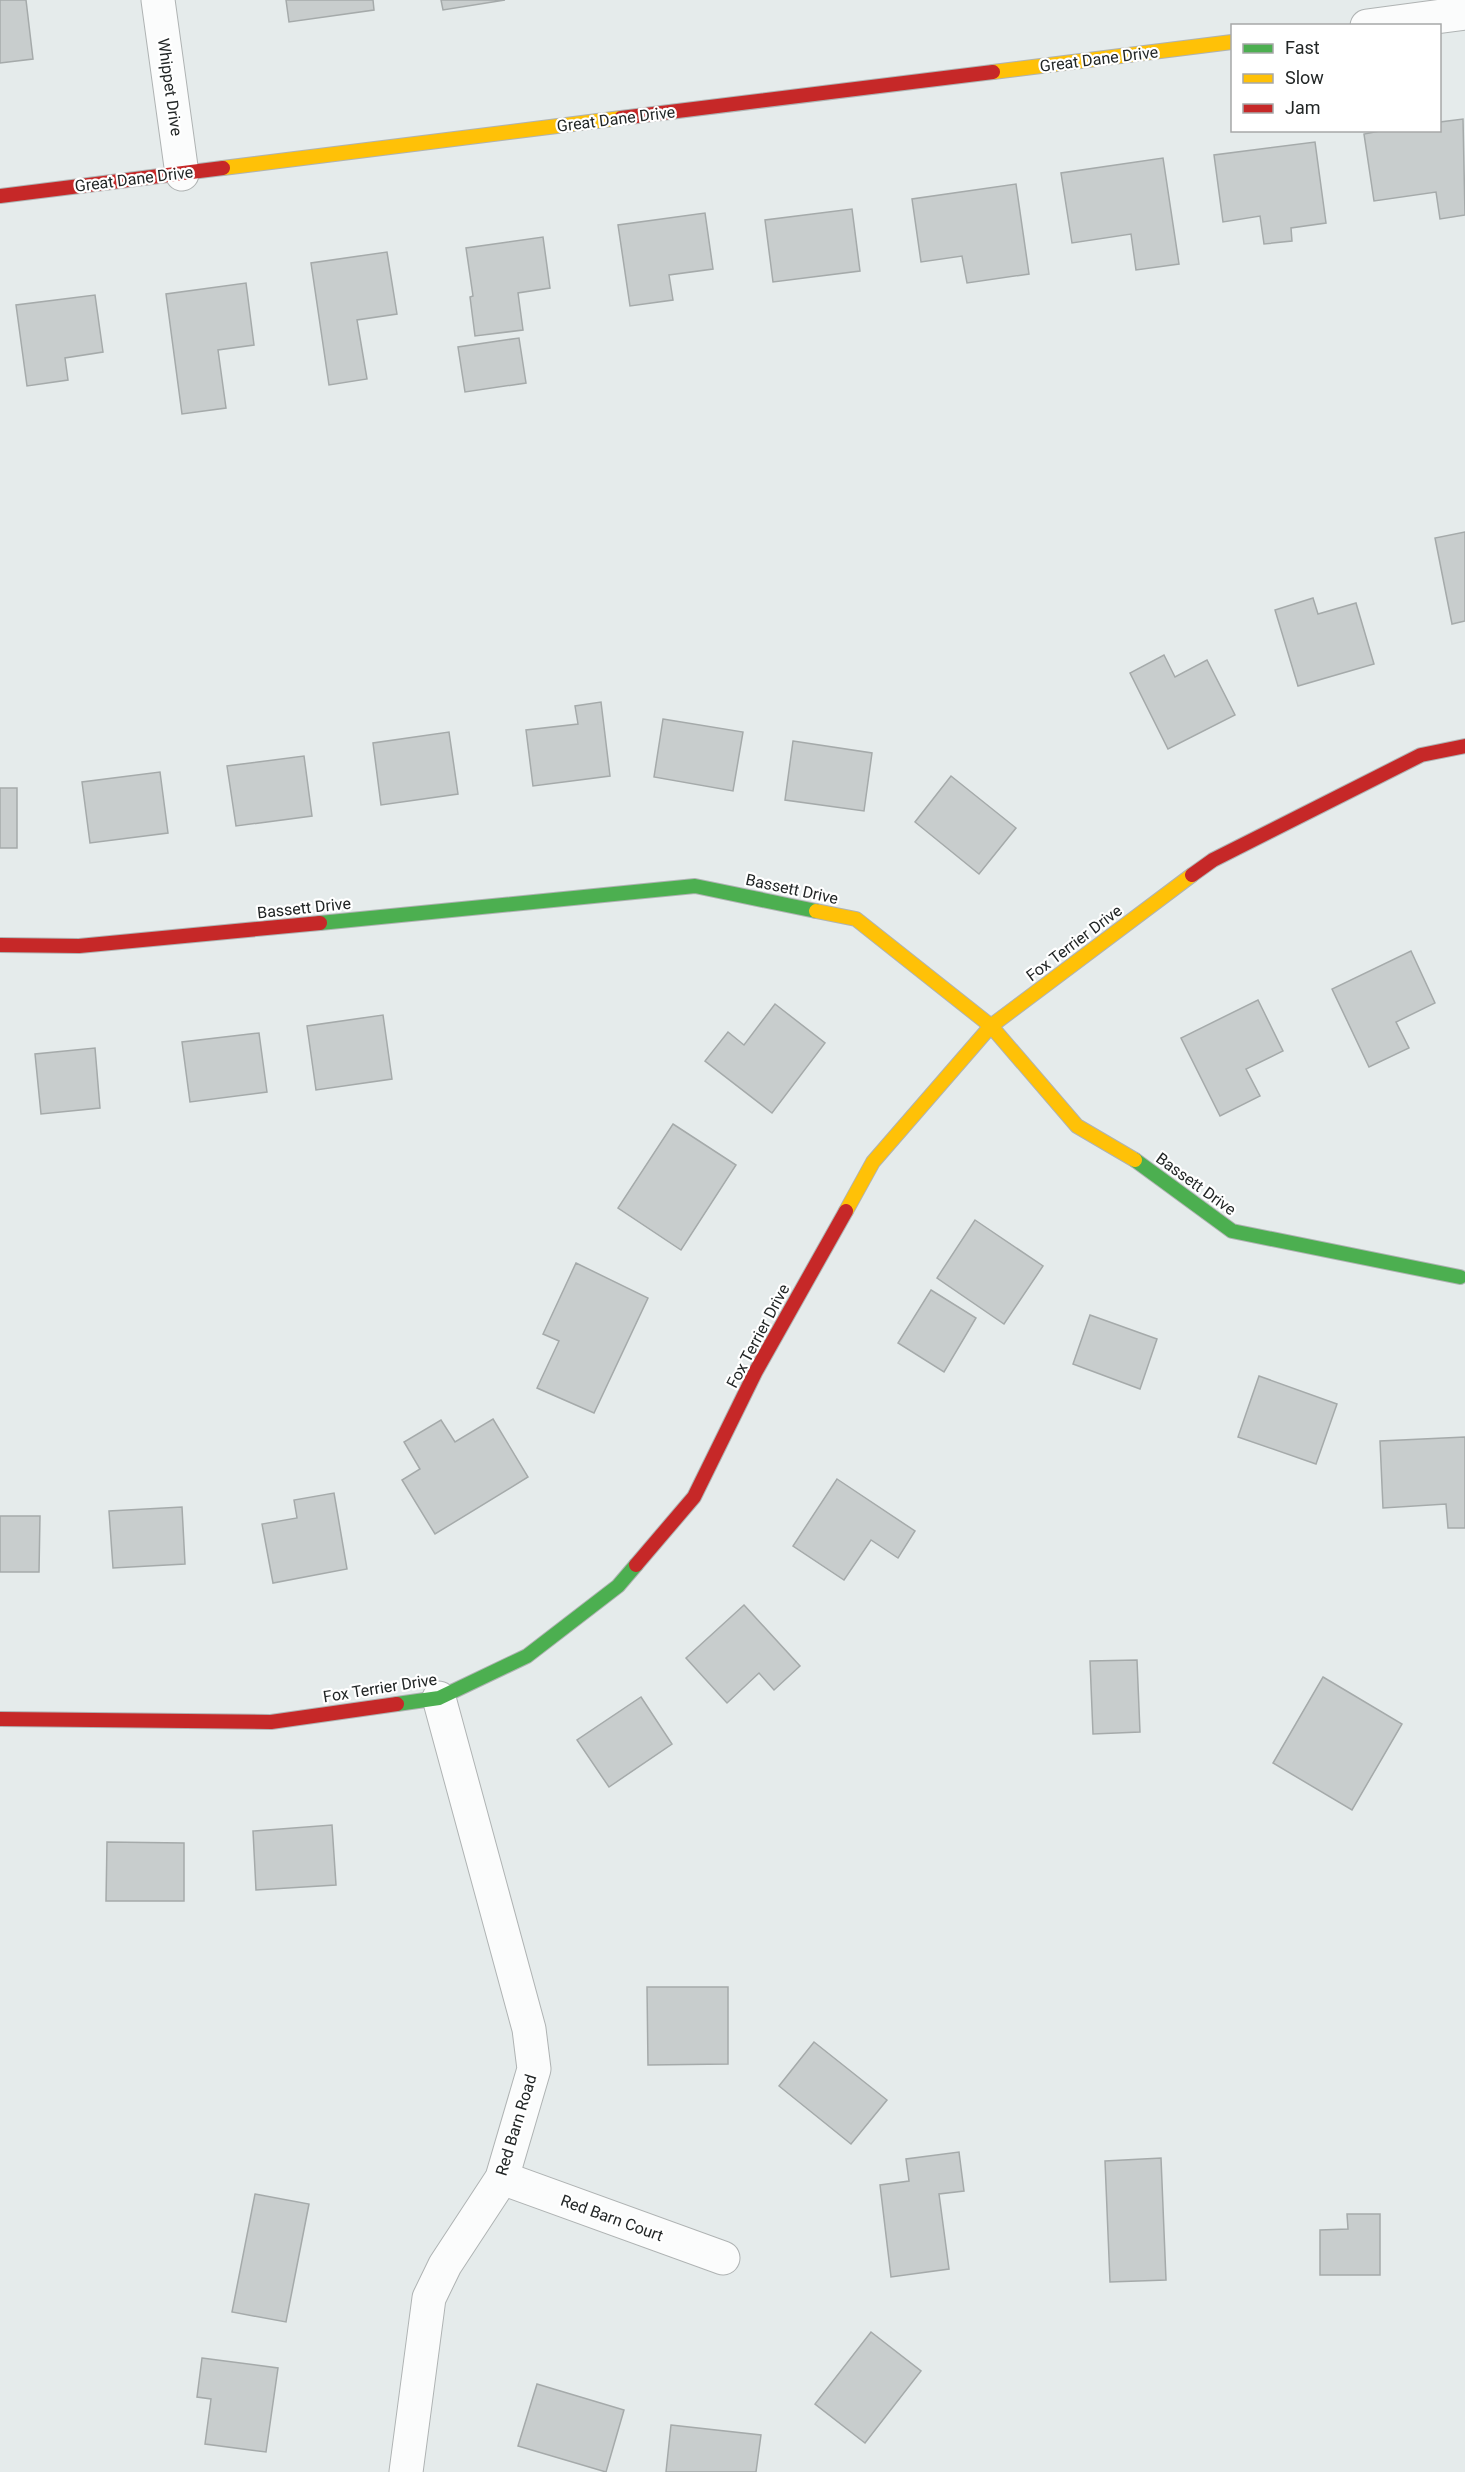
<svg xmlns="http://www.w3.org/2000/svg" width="1465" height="2472" font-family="Roboto,sans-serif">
	<rect width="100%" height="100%" fill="#e5ebeb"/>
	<!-- building -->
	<g fill="#c8cdcd" stroke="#a5aaaa" stroke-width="1.5">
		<path d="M0 0H26L33 59 0 63Z"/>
		<path d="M286 0H373L374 10 289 22Z"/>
		<path d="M441 0H505L443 10Z"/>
		<path d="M1463 119 1465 215 1440 219 1436 192 1374 201 1364 134 1385 130H1440V122Z"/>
		<path d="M1315 142 1326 223 1291 228 1292 241 1264 244 1260 216 1223 222 1214 155Z"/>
		<path d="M1163 158 1179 264 1136 270 1131 234 1072 243 1061 173Z"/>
		<path d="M1016 184 1029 274 967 283 962 256 921 262 912 199Z"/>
		<path d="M852 209 860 271 773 282 765 220Z"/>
		<path d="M705 213 713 269 669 275 673 300 630 306 618 225Z"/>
		<path d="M543 237 550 288 518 293 523 330 475 336 470 297 473 296 466 248Z"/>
		<path d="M387 252 397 314 357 320 367 379 329 385 311 263Z"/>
		<path d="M246 283 254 345 218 350 226 408 182 414 166 294Z"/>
		<path d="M95 295 103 352 65 358 68 380 27 386 16 305Z"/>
		<path d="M519 338 526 383 465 392 458 347Z"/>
		<path d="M1465 532V621L1452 624 1435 538Z"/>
		<path d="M1313 598 1318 614 1356 603 1374 664 1298 686 1275 610Z"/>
		<path d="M1164 655 1175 677 1207 660 1235 715 1168 749 1130 673Z"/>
		<path d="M601 702 610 776 533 786 526 730 578 724 575 706Z"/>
		<path d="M663 719 743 732 733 791 654 777Z"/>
		<path d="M449 732 458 794 381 805 373 743Z"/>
		<path d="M793 741 872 753 864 811 785 800Z"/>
		<path d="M304 756 312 816 236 826 227 766Z"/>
		<path d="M160 772 168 833 90 843 82 782Z"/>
		<path d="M951 776 1016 828 979 874 915 822Z"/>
		<rect x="0" y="788" width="17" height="60"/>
		<path d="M1411 951 1435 1003 1396 1022 1409 1048 1369 1067 1332 989Z"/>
		<path d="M1258 1000 1283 1051 1246 1069 1260 1096 1220 1116 1181 1038Z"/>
		<path d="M775 1004 825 1043 772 1113 705 1061 728 1032 744 1045Z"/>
		<path d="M383 1015 392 1079 316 1090 307 1026Z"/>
		<path d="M259 1033 267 1092 190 1102 182 1042Z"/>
		<path d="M95 1048 100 1108 41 1114 35 1054Z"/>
		<path d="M673 1124 736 1165 681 1250 618 1208Z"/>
		<path d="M975 1220 1043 1266 1004 1324 937 1278Z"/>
		<path d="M576 1263 648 1298 594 1413 537 1388 559 1341 543 1334Z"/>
		<path d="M931 1290 976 1318 944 1372 898 1343Z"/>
		<path d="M1090 1315 1157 1339 1140 1389 1073 1364Z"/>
		<path d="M1259 1376 1337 1404 1316 1464 1238 1437Z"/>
		<path d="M493 1419 528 1477 435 1534 402 1480 420 1469 404 1442 441 1420 455 1442Z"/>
		<path d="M1465 1437V1528H1448L1446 1504 1383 1508 1380 1441Z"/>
		<path d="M837 1479 915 1531 898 1558 871 1540 844 1580 793 1546Z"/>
		<path d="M334 1493 347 1569 273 1583 262 1524 297 1518 294 1500Z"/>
		<path d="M182 1507 185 1564 113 1568 109 1511Z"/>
		<path d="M0 1516H40L39 1572H0Z"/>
		<path d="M744 1605 800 1666 774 1690 759 1673 727 1703 686 1658Z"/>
		<path d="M1137 1660 1140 1732 1093 1734 1090 1661Z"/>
		<path d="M1323 1677 1402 1724 1352 1810 1273 1763Z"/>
		<path d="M641 1697 672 1744 609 1787 577 1740Z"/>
		<path d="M332 1825 336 1885 256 1890 253 1831Z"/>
		<path d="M107 1842 184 1843V1901H106Z"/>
		<path d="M647 1987H728V2064L648 2065Z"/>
		<path d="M814 2042 887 2100 851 2144 779 2086Z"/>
		<path d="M959 2152 964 2191 939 2194 949 2269 891 2277 880 2185 909 2181 906 2159Z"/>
		<path d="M1161 2158 1166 2280 1110 2282 1105 2161Z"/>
		<path d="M255 2194 309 2204 286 2322 232 2312Z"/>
		<path d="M1347 2214H1380V2275H1320V2230L1348 2229Z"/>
		<path d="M871 2332 921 2371 865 2443 815 2404Z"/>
		<path d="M202 2358 278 2368 266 2452 205 2444 211 2399 197 2397Z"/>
		<path d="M537 2384 624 2410 606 2472 518 2446Z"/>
		<path d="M671 2425 761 2435 756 2472H666Z"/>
	</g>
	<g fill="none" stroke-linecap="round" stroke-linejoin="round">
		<!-- street casing -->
		<g stroke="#afb3b3" stroke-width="35">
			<g id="street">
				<path d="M158 0 182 174"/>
				<path d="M1367 26 1465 13"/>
				<path d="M502 2178 723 2258"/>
				<path d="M406 2472 429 2298 445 2265 502 2178 534 2069 529 2029 439 1698"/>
			</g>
		</g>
		<!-- fast casing -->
		<g stroke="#afb3b3" stroke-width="16">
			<g id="fast">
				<path d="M320 923 695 886 816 911"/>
				<path d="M1135 1160 1232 1231 1460 1277"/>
				<path d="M397 1704 439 1698 527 1656 618 1586 636 1565"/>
			</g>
		</g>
		<!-- slow casing -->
		<g stroke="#afb3b3" stroke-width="16">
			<g id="slow">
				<path d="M993 72 1232 42"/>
				<path d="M223 168 621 118"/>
				<path d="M816 911 856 919 991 1026 1077 1126 1135 1160"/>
				<path d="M846 1211 873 1162 991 1026 1192 875"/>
			</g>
		</g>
		<!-- jam casing -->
		<g stroke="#afb3b3" stroke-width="16">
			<g id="jam">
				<path d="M621 118 993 72"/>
				<path d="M0 196 223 168"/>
				<path d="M1192 875 1213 860 1421 755 1465 746"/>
				<path d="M0 945 79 946 320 923"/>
				<path d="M636 1565 694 1497 756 1371 846 1211"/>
				<path d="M0 1719 271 1722 397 1704"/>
			</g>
		</g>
		<!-- street -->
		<use href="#street" stroke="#fbfcfc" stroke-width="33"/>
		<!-- fast -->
		<use href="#fast" stroke="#4caf50" stroke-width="14"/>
		<!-- slow -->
		<use href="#slow" stroke="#ffc107" stroke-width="14"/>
		<!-- jam -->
		<use href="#jam" stroke="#c62828" stroke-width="14"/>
	</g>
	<g text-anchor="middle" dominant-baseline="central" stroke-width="4.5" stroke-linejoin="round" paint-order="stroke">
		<!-- street labels -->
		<g font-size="16" fill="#222626" stroke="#fff">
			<text transform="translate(1099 59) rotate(-7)">Great Dane Drive</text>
			<text transform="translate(170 87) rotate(82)">Whippet Drive</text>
			<text transform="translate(616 119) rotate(-7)">Great Dane Drive</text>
			<text transform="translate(134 179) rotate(-7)">Great Dane Drive</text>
			<text transform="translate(792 889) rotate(12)">Bassett Drive</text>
			<text transform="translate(304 908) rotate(-6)">Bassett Drive</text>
			<text transform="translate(1074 943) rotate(-37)">Fox Terrier Drive</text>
			<text transform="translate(1196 1184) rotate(36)">Bassett Drive</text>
			<text transform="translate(758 1336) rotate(-62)">Fox Terrier Drive</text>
			<text transform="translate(380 1688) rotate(-9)">Fox Terrier Drive</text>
			<text transform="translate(516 2125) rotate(-73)">Red Barn Road</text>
			<text transform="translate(612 2218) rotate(20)">Red Barn Court</text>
		</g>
	</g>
	<!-- legend -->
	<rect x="1231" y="24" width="210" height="108" fill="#ffffff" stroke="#a7a8a8" stroke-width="1.5"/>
	<rect x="1243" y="44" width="30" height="9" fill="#4caf50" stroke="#a7a8a8" stroke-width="1.5"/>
	<text x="1285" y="54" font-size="18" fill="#222626">Fast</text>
	<rect x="1243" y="74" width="30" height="9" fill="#ffc107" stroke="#a7a8a8" stroke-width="1.5"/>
	<text x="1285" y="84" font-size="18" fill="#222626">Slow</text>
	<rect x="1243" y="104" width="30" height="9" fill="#c62828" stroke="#a7a8a8" stroke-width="1.5"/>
	<text x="1285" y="114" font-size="18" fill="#222626">Jam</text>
</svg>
